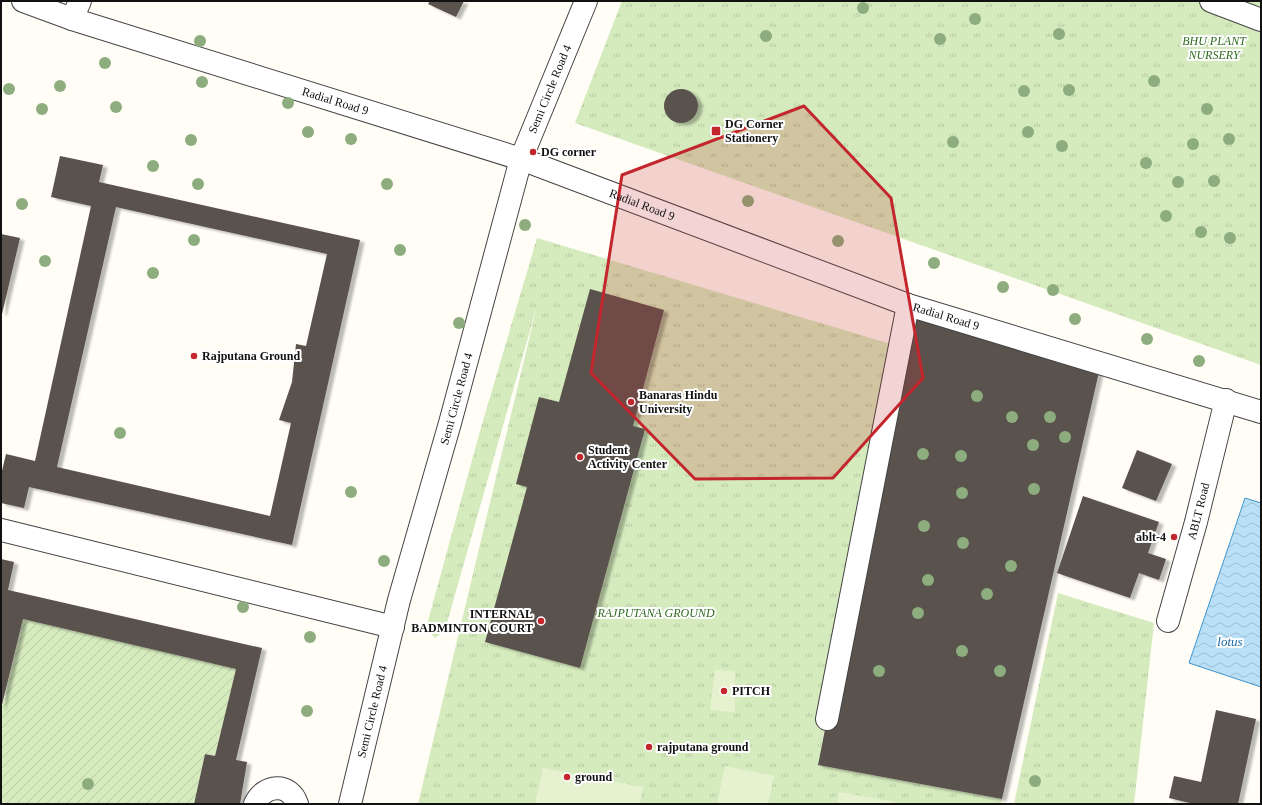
<svg xmlns="http://www.w3.org/2000/svg" width="1262" height="805" font-family="Georgia,serif">
	<defs>
		<pattern id="park-tufts" width="24" height="20" patternUnits="userSpaceOnUse"><rect width="24" height="20" fill="#d5ebbd"/><path d="M3 7l-1-3M5 7V3M7 7l1-3M15 17l-1-3M17 17v-4M19 17l1-3" fill="none" stroke="#b6c8a1"/></pattern>
		<pattern id="garden-furrows" width="10" height="10" patternUnits="userSpaceOnUse"><rect width="10" height="10" fill="#d5ebbd"/><path d="M-1 1l2-2M0 10L10 0M9 11l2-2" fill="none" stroke="#b6c8a1"/></pattern>
		<pattern id="water-waves" width="16" height="10" patternUnits="userSpaceOnUse"><rect width="16" height="10" fill="#b9e0f7"/><path d="M0 5q4-4 8 0t8 0" fill="none" stroke="#9ebfd3"/></pattern>
		<filter id="shadow"><feDropShadow dx="4.5" dy="2.5" stdDeviation="1" flood-color="#0004"/></filter>
	</defs>
	<rect width="100%" height="100%" fill="#fffdf5"/>
	<!-- park -->
	<g fill="url(#park-tufts)">
		<path d="M622 1H1261V365L575 123Z"/>
		<path d="M537 238 894 345 818 765 1002 799 1001 804H418L537 306 445 630 435 638 426 628 480 431Z"/>
		<path d="M1058 593 1154 623 1134 804H1014Z"/>
	</g>
	<!-- garden -->
	<path fill="url(#garden-furrows)" d="M23 619 236 669 215 756 205 754 194 804H1V712Z"/>
	<!-- pitch -->
	<g fill="#e6f2cf">
		<path d="M715 670 735 671V712L710 710Z"/>
		<path d="M725 766 774 776 768 804H717Z"/>
		<path d="M543 768 643 787 640 804H535Z"/>
		<path d="M839 792 895 802V804H837Z"/>
	</g>
	<!-- water -->
	<path fill="url(#water-waves)" stroke="#3f96cf" d="M1245 498 1261 503V687L1189 663Z"/>
	<!-- building -->
	<g fill="#5a524d" fill-rule="evenodd" filter="url(#shadow)">
		<path d="M430 1H464L456 17 428 4Z"/>
		<circle cx="681" cy="106" r="17"/>
		<path d="M60 156 103 165 99 182 360 240 292 545 29 487 24 508 1 503V475L6 454 35 461 91 206 51 197ZM116 207 327 254 306 346 296 344 292 382 279 420 291 423 270 516 57 467Z"/>
		<path d="M1 234 20 238 2 314 1 313Z"/>
		<path d="M590 289 664 310 633 426 645 429 580 668 485 642 527 487 516 484 539 397 559 402Z"/>
		<path d="M908 305 1101 363 1002 799 818 765Z"/>
		<path d="M1137 450 1172 464 1156 501 1122 488Z"/>
		<path d="M1083 496 1159 522 1148 553 1166 559 1159 580 1139 573 1130 598 1057 573Z"/>
		<path d="M1 559 14 562 8 590 262 648 236 760 247 762 240 804H194L205 754 215 756 236 669 23 619 1 709Z"/>
		<path d="M1216 710 1256 719 1238 804H1194L1169 798 1174 776 1201 782Z"/>
	</g>
	<g fill="none" stroke-linecap="round" stroke-linejoin="round">
		<!-- minor casing -->
		<g stroke="#444" stroke-width="24">
			<g id="minor">
				<path id="s1" d="M23 1 72 19 521 159 908 305 1261 412"/>
				<path d="M1211 1 1261 20"/>
				<path d="M72 19 80 1"/>
				<path d="M1 530 393 627"/>
				<path id="s2" d="M1168 621 1196 522 1226 400"/>
				<path d="M827 719 908 305"/>
				<path d="M255 804C264 784 290 782 297 804"/>
				<path id="s3" d="M350 804 399 600 450 423 521 159 586 1"/>
			</g>
		</g>
		<!-- minor -->
		<use href="#minor" stroke="#fff" stroke-width="22"/>
	</g>
	<!-- trees -->
	<g fill="#8dad7f">
		<circle cx="863" cy="8" r="6"/>
		<circle cx="975" cy="19" r="6"/>
		<circle cx="1059" cy="34" r="6"/>
		<circle cx="766" cy="36" r="6"/>
		<circle cx="940" cy="39" r="6"/>
		<circle cx="200" cy="41" r="6"/>
		<circle cx="105" cy="63" r="6"/>
		<circle cx="1154" cy="81" r="6"/>
		<circle cx="202" cy="82" r="6"/>
		<circle cx="60" cy="86" r="6"/>
		<circle cx="9" cy="89" r="6"/>
		<circle cx="1069" cy="90" r="6"/>
		<circle cx="1024" cy="91" r="6"/>
		<circle cx="288" cy="103" r="6"/>
		<circle cx="116" cy="107" r="6"/>
		<circle cx="42" cy="109" r="6"/>
		<circle cx="1207" cy="109" r="6"/>
		<circle cx="308" cy="132" r="6"/>
		<circle cx="1028" cy="132" r="6"/>
		<circle cx="351" cy="139" r="6"/>
		<circle cx="1229" cy="139" r="6"/>
		<circle cx="191" cy="140" r="6"/>
		<circle cx="953" cy="142" r="6"/>
		<circle cx="1193" cy="144" r="6"/>
		<circle cx="1062" cy="146" r="6"/>
		<circle cx="1146" cy="163" r="6"/>
		<circle cx="153" cy="166" r="6"/>
		<circle cx="1214" cy="181" r="6"/>
		<circle cx="1178" cy="182" r="6"/>
		<circle cx="198" cy="184" r="6"/>
		<circle cx="387" cy="184" r="6"/>
		<circle cx="748" cy="201" r="6"/>
		<circle cx="22" cy="204" r="6"/>
		<circle cx="1166" cy="216" r="6"/>
		<circle cx="525" cy="225" r="6"/>
		<circle cx="1201" cy="232" r="6"/>
		<circle cx="1230" cy="238" r="6"/>
		<circle cx="194" cy="240" r="6"/>
		<circle cx="838" cy="241" r="6"/>
		<circle cx="400" cy="250" r="6"/>
		<circle cx="45" cy="261" r="6"/>
		<circle cx="934" cy="263" r="6"/>
		<circle cx="153" cy="273" r="6"/>
		<circle cx="1003" cy="287" r="6"/>
		<circle cx="1053" cy="290" r="6"/>
		<circle cx="1075" cy="319" r="6"/>
		<circle cx="459" cy="323" r="6"/>
		<circle cx="1147" cy="339" r="6"/>
		<circle cx="1199" cy="361" r="6"/>
		<circle cx="977" cy="396" r="6"/>
		<circle cx="1012" cy="417" r="6"/>
		<circle cx="1050" cy="417" r="6"/>
		<circle cx="120" cy="433" r="6"/>
		<circle cx="1065" cy="437" r="6"/>
		<circle cx="1033" cy="445" r="6"/>
		<circle cx="923" cy="454" r="6"/>
		<circle cx="961" cy="456" r="6"/>
		<circle cx="1034" cy="489" r="6"/>
		<circle cx="351" cy="492" r="6"/>
		<circle cx="962" cy="493" r="6"/>
		<circle cx="924" cy="526" r="6"/>
		<circle cx="963" cy="543" r="6"/>
		<circle cx="384" cy="561" r="6"/>
		<circle cx="1011" cy="566" r="6"/>
		<circle cx="928" cy="580" r="6"/>
		<circle cx="987" cy="594" r="6"/>
		<circle cx="243" cy="607" r="6"/>
		<circle cx="918" cy="613" r="6"/>
		<circle cx="310" cy="637" r="6"/>
		<circle cx="962" cy="651" r="6"/>
		<circle cx="879" cy="671" r="6"/>
		<circle cx="1000" cy="671" r="6"/>
		<circle cx="307" cy="711" r="6"/>
		<circle cx="1035" cy="781" r="6"/>
		<circle cx="88" cy="784" r="6"/>
	</g>
	<!-- marked area -->
	<path fill="#c4262e" fill-opacity="0.2" stroke="#c4262e" stroke-width="3" stroke-linejoin="round" d="M804 106 891 198 923 378 833 478 695 479 591 373 622 175Z"/>
	<!-- markers -->
	<g fill="#c4262e" stroke="#fff" stroke-width="1.5">
		<rect x="711" y="126" width="10" height="10" rx="2"/>
		<circle cx="533" cy="152" r="4"/>
		<circle cx="194" cy="356" r="4"/>
		<circle cx="631" cy="402" r="4"/>
		<circle cx="580" cy="457" r="4"/>
		<circle cx="1174" cy="537" r="4"/>
		<circle cx="541" cy="621" r="4"/>
		<circle cx="724" cy="691" r="4"/>
		<circle cx="649" cy="747" r="4"/>
		<circle cx="567" cy="777" r="4"/>
	</g>
	<g text-anchor="middle" dominant-baseline="central" stroke-width="4" stroke-linejoin="round" paint-order="stroke">
		<!-- park labels -->
		<g font-size="12" font-style="italic" fill="#2f6b1f" stroke="#fff">
			<text x="1214" y="41">BHU PLANT<tspan x="1214" dy="14">NURSERY</tspan></text>
			<text x="656" y="613">RAJPUTANA GROUND</text>
		</g>
		<!-- street labels -->
		<g font-size="12" fill="#111" stroke="#fff">
			<text stroke="none"><textPath href="#s3" startOffset="743">Semi Circle Road 4</textPath></text>
			<text stroke="none"><textPath href="#s1" startOffset="328">Radial Road 9</textPath></text>
			<text stroke="none"><textPath href="#s1" startOffset="652">Radial Road 9</textPath></text>
			<text stroke="none"><textPath href="#s1" startOffset="976">Radial Road 9</textPath></text>
			<text stroke="none"><textPath href="#s3" startOffset="419">Semi Circle Road 4</textPath></text>
			<text stroke="none"><textPath href="#s2" startOffset="114">ABLT Road</textPath></text>
			<text stroke="none"><textPath href="#s3" startOffset="95">Semi Circle Road 4</textPath></text>
		</g>
		<!-- poi labels -->
		<g font-size="12" font-weight="bold" fill="#111" stroke="#fff" text-anchor="start">
			<text x="725" y="124">DG Corner<tspan x="725" dy="14">Stationery</tspan></text>
			<text x="541" y="152">DG corner</text>
			<text x="202" y="356">Rajputana Ground</text>
			<text x="639" y="395">Banaras Hindu<tspan x="639" dy="14">University</tspan></text>
			<text x="588" y="450">Student<tspan x="588" dy="14">Activity Center</tspan></text>
			<text x="1166" y="537" text-anchor="end">ablt-4</text>
			<text x="533" y="614" text-anchor="end">INTERNAL<tspan x="533" dy="14">BADMINTON COURT</tspan></text>
			<text x="732" y="691">PITCH</text>
			<text x="657" y="747">rajputana ground</text>
			<text x="575" y="777">ground</text>
		</g>
		<!-- water labels -->
		<g font-size="13" font-style="italic" fill="#1768a6" stroke="#fff">
			<text x="1230" y="641">lotus</text>
		</g>
	</g>
	<!-- border -->
	<rect width="1262" height="805" fill="none" stroke="#111111" stroke-width="4"/>
</svg>
